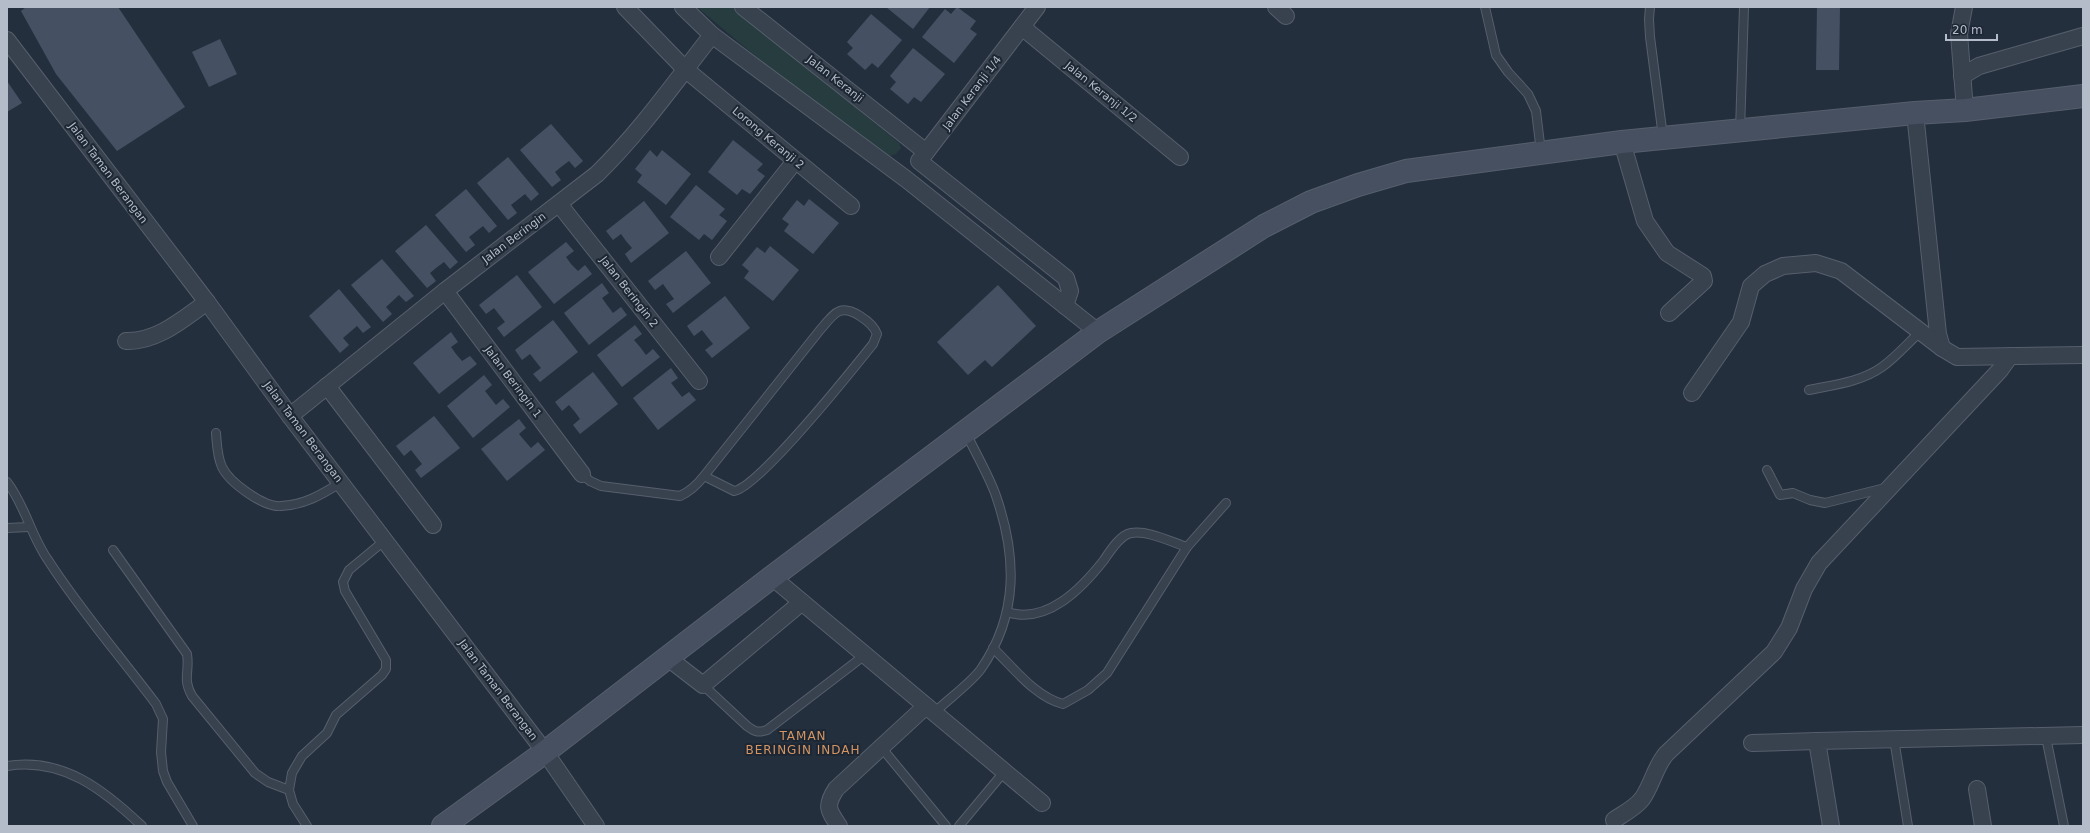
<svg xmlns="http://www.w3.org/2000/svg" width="2090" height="833" font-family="'DejaVu Sans',sans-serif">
	<rect width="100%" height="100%" fill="#242f3e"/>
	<!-- grass -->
	<path fill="#263c3f" d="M697 7H733L899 143 901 148 896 154 890 156 797 91Z"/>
	<!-- building -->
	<g fill="#455162">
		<path d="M26 7H118L185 107 117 151 56 74 21 11Z"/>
		<path d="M886 7H930L913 29Z"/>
		<path d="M957 7 976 21 970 29 977 34 954 63 922 37 945 9 951 14Z"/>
		<path d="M1817 7H1840L1839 70H1816Z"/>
		<path d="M871 14 902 40 878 68 872 63 865 70 847 54 853 48 847 42Z"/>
		<path d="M220 39 237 74 209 87 192 52Z"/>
		<path d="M913 48 945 74 921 102 914 97 908 104 890 89 896 82 890 76Z"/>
		<path d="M7 81 22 103 7 112Z"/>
		<path d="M551 124 583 161 575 168 569 161 561 167 555 172 561 180 552 187 520 150Z"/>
		<path d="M733 140 763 164 757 170 765 176 750 194 742 189 737 195 708 172Z"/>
		<path d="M650 150 657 157 662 150 691 174 666 205 637 182 642 175 635 169Z"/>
		<path d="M508 157 539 194 531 201 525 194 511 205 517 213 508 220 477 183Z"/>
		<path d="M696 185 725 209 719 215 727 221 712 240 704 234 699 240 670 217Z"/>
		<path d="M466 189 497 226 489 233 483 226 469 237 475 245 466 252 435 215Z"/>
		<path d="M809 199 839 223 813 254 784 231 789 224 782 219 797 200 804 206Z"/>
		<path d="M644 201 669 233 631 263 625 254 632 248 626 241 621 234 613 240 606 231Z"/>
		<path d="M426 225 458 262 450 269 444 262 436 268 430 273 436 281 427 288 395 251Z"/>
		<path d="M566 242 574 251 566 257 571 264 578 271 585 265 592 274 554 304 528 272Z"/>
		<path d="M770 246 799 270 773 301 744 278 749 271 742 265 757 247 765 253Z"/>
		<path d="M686 251 711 283 673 313 666 304 674 299 663 284 655 290 648 281Z"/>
		<path d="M382 259 414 296 406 302 399 295 386 307 392 314 383 322 351 285Z"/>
		<path d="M517 275 542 307 504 337 497 328 505 322 494 308 486 314 479 305Z"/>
		<path d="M602 283 609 293 602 298 607 305 613 313 621 307 627 315 589 345 564 313Z"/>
		<path d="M998 285 1036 326 992 367 985 360 968 375 937 342Z"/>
		<path d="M339 289 371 327 363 333 357 326 343 338 349 345 340 353 309 316Z"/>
		<path d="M725 296 750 328 712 358 705 350 713 344 702 330 694 336 687 326Z"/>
		<path d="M553 320 578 352 540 382 533 374 541 368 530 354 522 360 515 350Z"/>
		<path d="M635 325 642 334 634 340 640 347 646 355 653 349 660 357 622 387 597 355Z"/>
		<path d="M451 332 458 342 451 347 456 354 462 361 470 356 477 364 439 394 413 363Z"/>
		<path d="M671 368 678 378 671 383 682 397 689 392 696 400 658 430 633 398Z"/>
		<path d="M593 372 618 404 580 434 573 425 580 419 575 412 569 405 562 411 555 402Z"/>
		<path d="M484 375 492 385 485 391 496 405 503 399 510 407 473 438 447 406Z"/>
		<path d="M434 416 460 448 421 478 415 470 422 464 411 450 404 456 396 446Z"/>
		<path d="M519 419 526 428 519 434 524 440 531 448 538 442 545 450 507 481 481 449Z"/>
	</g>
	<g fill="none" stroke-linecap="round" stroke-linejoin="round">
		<!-- lane casing -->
		<g stroke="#565f6c" stroke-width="10">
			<g id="lane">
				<path d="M1485 7 1496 55 1508 72 1528 94 1536 111 1541 152"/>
				<path d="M1650 7 1649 19 1650 37 1663 137"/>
				<path d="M1740 130 1744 7"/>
				<path d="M1809 390C1833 385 1861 382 1882 367 1896 357 1908 343 1921 331"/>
				<path d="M216 433C217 445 217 456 222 467 229 482 264 508 281 506 304 505 321 495 340 483"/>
				<path d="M1767 470 1780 495 1793 493 1810 500 1825 503 1885 488"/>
				<path d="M582 474 590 481 601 486 680 496C691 491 697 485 704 476L820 330C834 314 839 303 860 316 868 321 874 326 877 334L873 344C853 369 758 488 734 491L704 476"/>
				<path d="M7 482C25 505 31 536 48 560 80 610 120 656 156 704L163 719 161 752 163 771 167 782 193 826"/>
				<path d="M7 528 29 527"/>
				<path d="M113 550 187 654C190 672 182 678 192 696L255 773 268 782 289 790"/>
				<path d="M1007 612C1047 625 1082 588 1104 560 1110 551 1120 535 1131 533 1148 530 1171 542 1187 547"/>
				<path d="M993 648C1013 667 1035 697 1063 704L1088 690 1107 673 1187 547 1226 503"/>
				<path d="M703 685 747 726C755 732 758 733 767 730L865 655"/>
				<path d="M934 713C946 701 972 682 981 669 1019 614 1017 555 995 493 987 472 975 452 966 433"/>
				<path d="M2046 737 2064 826"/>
				<path d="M1894 739 1908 826"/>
				<path d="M881 747 946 826"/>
				<path d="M7 766C63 757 104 790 142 826"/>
				<path d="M307 826 293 804 289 790 292 773 302 756 327 733 336 715 382 675 386 669V660L345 591 343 582 349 570 384 541"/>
				<path d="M959 826 1004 772"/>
			</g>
		</g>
		<!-- street casing -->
		<g stroke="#565f6c" stroke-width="18">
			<g id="street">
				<path d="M625 7 685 69 851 206"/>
				<path d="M683 7 712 35 906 179 1098 332"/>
				<path d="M743 7 926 152"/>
				<path d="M1276 7 1286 16"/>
				<path d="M1964 7 1959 34 1965 110"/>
				<path d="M1022 27 1180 157"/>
				<path d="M7 40 207 302 290 416 545 752 596 826"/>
				<path d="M1962 76 1979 66 2083 36"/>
				<path d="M1915 113 1938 334 1942 348 1957 357 2083 355"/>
				<path d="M1622 142 1645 221 1667 253 1703 276 1704 281 1669 313"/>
				<path d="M920 160 1037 7"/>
				<path d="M919 161 1066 278 1070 291 1065 306"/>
				<path d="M559 204 699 381"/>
				<path d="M719 257 795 161"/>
				<path d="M445 291 582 474"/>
				<path d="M126 341C157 342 183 319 207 302"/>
				<path d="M327 386 433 525"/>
				<path d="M1692 393 1741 322 1751 286 1765 274 1783 266 1816 263 1841 271 1942 348"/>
				<path d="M290 416 445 291 597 174C640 132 675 82 712 35"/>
				<path d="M772 577 1042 803"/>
				<path d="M668 658 703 685 802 602"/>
				<path d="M1752 743 1817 741"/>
				<path d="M1977 789 1983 826"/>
				<path d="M1614 820C1623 814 1635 808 1642 799 1652 785 1655 767 1666 754L1774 652 1789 628 1804 589 1819 563 2000 370 2010 356"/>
				<path d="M839 826C828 810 825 806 836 789L926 706"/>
				<path d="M1831 826 1817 741 2083 735"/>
			</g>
		</g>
		<!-- secondary casing -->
		<g stroke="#565f6c" stroke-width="24">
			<path id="secondary" d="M443 826 545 752 772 577 1098 332 1264 226 1311 202 1358 185 1406 171 1622 142 1915 113 1965 110 2083 96"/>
		</g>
		<!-- lane -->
		<use href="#lane" stroke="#38414e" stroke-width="8"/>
		<!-- street -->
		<use href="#street" stroke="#38414e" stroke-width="16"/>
		<!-- secondary -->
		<use href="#secondary" stroke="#465061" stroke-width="22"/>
	</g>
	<g text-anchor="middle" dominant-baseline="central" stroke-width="4" stroke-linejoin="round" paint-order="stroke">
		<!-- street labels -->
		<g font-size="11" fill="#b4bcc9" stroke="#1d2633">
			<text transform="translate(835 79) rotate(38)">Jalan Keranji</text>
			<text transform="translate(1101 92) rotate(39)">Jalan Keranji 1/2</text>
			<text transform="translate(972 93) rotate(-53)">Jalan Keranji 1/4</text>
			<text transform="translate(768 138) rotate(40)">Lorong Keranji 2</text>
			<text transform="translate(108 173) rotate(53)">Jalan Taman Berangan</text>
			<text transform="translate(514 238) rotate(-37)">Jalan Beringin</text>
			<text transform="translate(629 292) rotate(52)">Jalan Beringin 2</text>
			<text transform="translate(513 382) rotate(53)">Jalan Beringin 1</text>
			<text transform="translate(303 432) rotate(53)">Jalan Taman Berangan</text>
			<text transform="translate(498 690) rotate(53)">Jalan Taman Berangan</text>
		</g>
		<!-- neighbourhood labels -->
		<g font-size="12" letter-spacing="1" fill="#d59563" stroke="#1d2633">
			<text x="803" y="736">TAMAN<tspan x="803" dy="14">BERINGIN INDAH</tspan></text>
		</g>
	</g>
	<!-- border -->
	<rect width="2090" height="833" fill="none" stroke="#b4bcc9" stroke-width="16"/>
	<!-- scale -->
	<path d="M1946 34v6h51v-6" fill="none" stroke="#b4bcc9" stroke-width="2"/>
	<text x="1952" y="34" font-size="12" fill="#b4bcc9" stroke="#1d2633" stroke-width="3" paint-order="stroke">20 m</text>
</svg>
